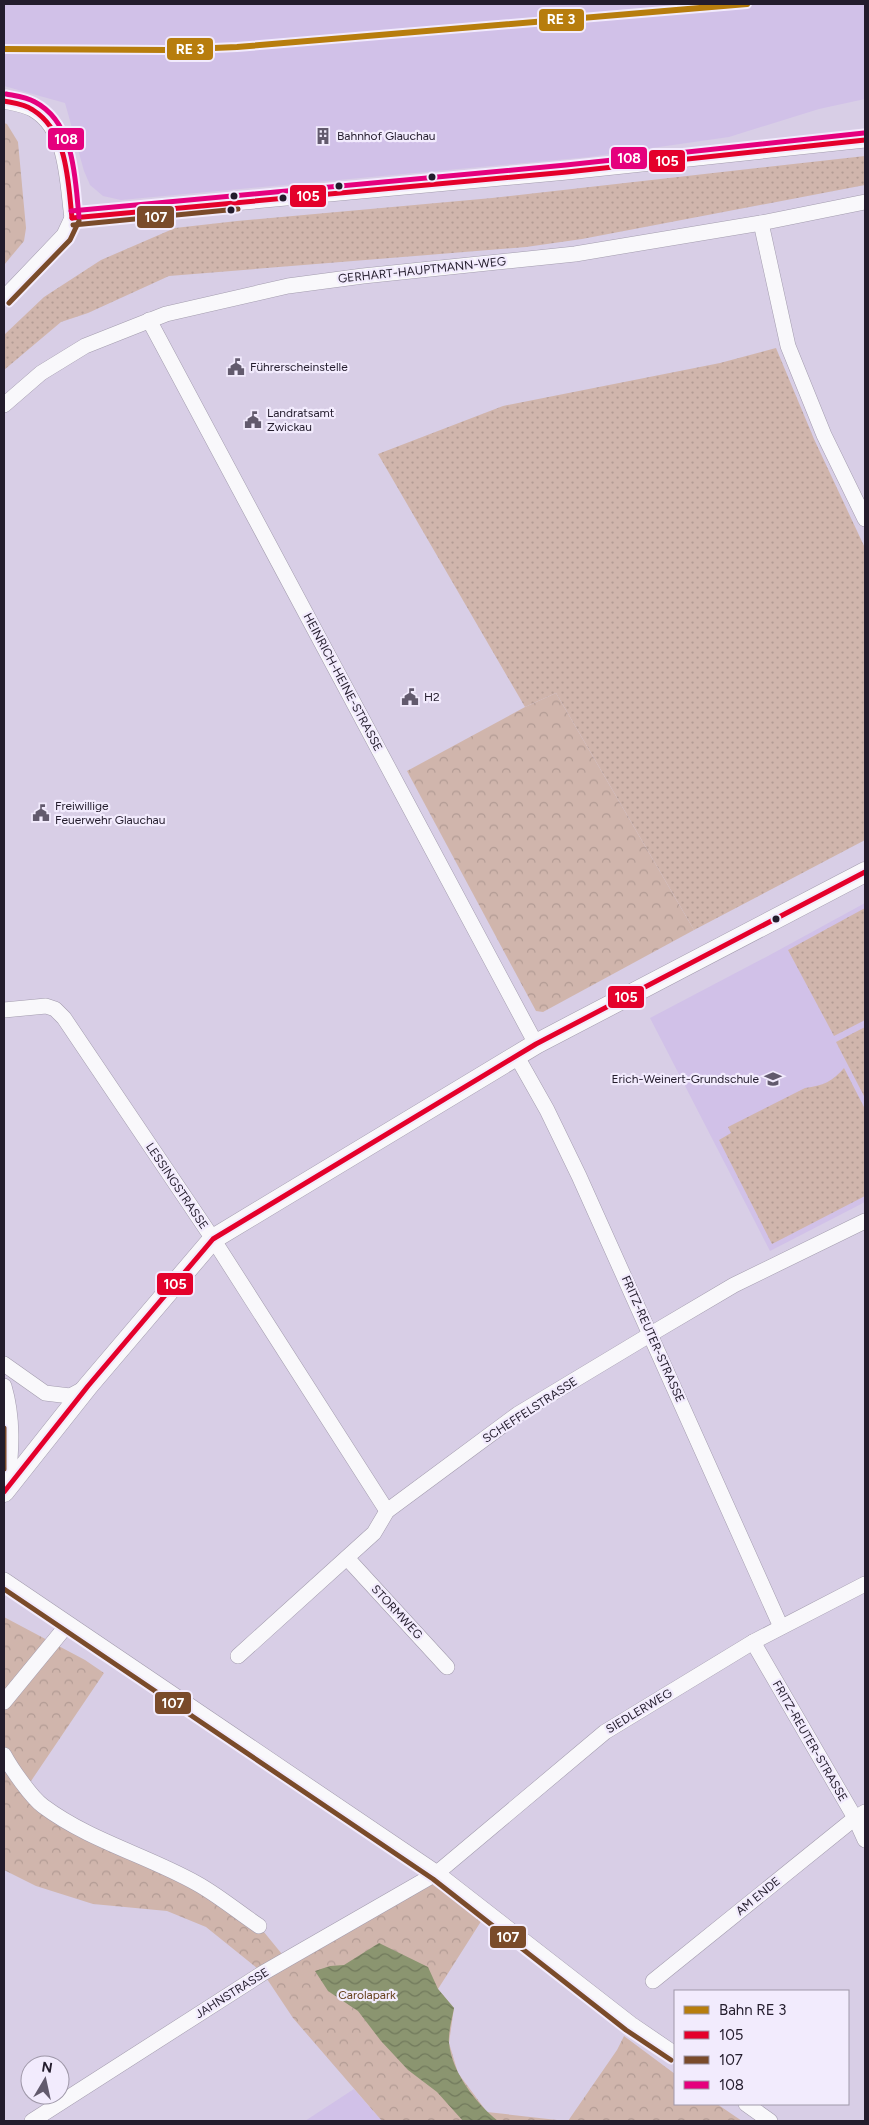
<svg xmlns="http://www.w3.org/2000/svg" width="869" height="2125" font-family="Figtree,sans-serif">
	<defs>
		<pattern id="grass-dots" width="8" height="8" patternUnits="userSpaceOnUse" patternTransform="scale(1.25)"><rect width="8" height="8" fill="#d0b5ac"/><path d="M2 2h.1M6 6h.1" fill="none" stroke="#b29b94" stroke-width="1.8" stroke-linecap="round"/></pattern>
		<pattern id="park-crowns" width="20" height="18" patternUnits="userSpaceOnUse" patternTransform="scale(1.25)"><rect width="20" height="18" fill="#d0b5ac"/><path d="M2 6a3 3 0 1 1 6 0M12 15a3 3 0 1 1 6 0" fill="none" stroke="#b29b94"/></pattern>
		<pattern id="water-waves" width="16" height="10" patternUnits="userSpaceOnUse" patternTransform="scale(1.25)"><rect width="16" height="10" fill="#8b9570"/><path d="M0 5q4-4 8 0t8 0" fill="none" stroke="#71795c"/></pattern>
	</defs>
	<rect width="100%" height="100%" fill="#d8cee6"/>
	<!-- built -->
	<g fill="#d1c1e8">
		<path d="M4 4H865V99L819 109 729 137 589 157 121 200 103 196 90 185 84 171 65 103 4 86Z"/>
		<path d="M865 903V1202L770 1251 650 1018 768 956Z"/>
		<path d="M354 2089 382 2121H305Z"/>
	</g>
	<!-- grass -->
	<g fill="url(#grass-dots)">
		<path d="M865 156V185L582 239 526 247 169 276 88 313 61 322 4 370V335L44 297 101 260 175 228 237 221 492 198Z"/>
		<path d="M776 348 814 439 865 548V840L694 930 556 693 525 707 378 454 503 406 720 363Z"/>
		<path d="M865 908V1020L834 1036 788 950Z"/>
		<path d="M865 1027V1098L836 1042Z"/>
		<path d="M844 1068 865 1109V1196L772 1244 719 1140 731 1133 728 1127 805 1088C823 1086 833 1081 844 1068Z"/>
	</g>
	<!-- park -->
	<g fill="url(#park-crowns)">
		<path d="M4 123 7 124 18 142 26 228 24 241 4 265Z"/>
		<path d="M556 693 694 930 543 1012 536 1011 407 771 525 707Z"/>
		<path d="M4 1617 85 1660 104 1673 27 1787 41 1805 142 1857 259 1926 286 1959 437 1873 487 1912 438 1989 454 2008 449 2043 458 2073 487 2112 566 2121H382L293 2018 263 1973 206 1927 167 1911 93 1904 36 1886 4 1870Z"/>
		<path d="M624 2036 675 2074V2104H717L742 2121H568L617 2050Z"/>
	</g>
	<!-- water -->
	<path fill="url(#water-waves)" d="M379 1943 428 1967 438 1989 454 2008C452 2019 448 2033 449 2043 452 2073 476 2103 498 2121H463L437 2092 408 2070 381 2041 358 2011 328 1991 315 1971 330 1966 344 1965Z"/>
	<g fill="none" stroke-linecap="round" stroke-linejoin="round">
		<!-- street casing -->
		<g stroke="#a39cae" stroke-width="16">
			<g id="street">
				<path d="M4 101C13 103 26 105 34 110 68 130 67 183 72 218"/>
				<path d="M72 218 567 172 865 140"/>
				<path d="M761 223 788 346 824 435 865 519"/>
				<path d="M4 298 64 235 72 218"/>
				<path d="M149 320 536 1044"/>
				<path d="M4 405 41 373 85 346 166 314 288 286 363 276 575 254 761 223 865 202"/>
				<path d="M4 1010 46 1006 55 1009 64 1018 213 1239 387 1511"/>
				<path d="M516 1055 547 1110 579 1176 781 1627"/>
				<path d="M4 1364 45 1393 70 1396 85 1388"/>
				<path d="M4 1386C14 1420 11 1451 8 1485"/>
				<path d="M347 1558 447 1667"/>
				<path d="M4 1580 437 1873 631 2024 675 2054"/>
				<path d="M753 1642 855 1818 865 1840"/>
				<path d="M238 1656 374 1533 387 1511 518 1414 651 1334 734 1285 865 1221"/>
				<path d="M4 1702 68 1624"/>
				<path d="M4 1755C11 1768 31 1797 43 1806 90 1841 146 1855 196 1883 218 1895 238 1912 259 1926"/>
				<path d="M653 1981 855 1818 865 1812"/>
				<path d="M746 2104 770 2121"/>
				<path d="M32 2121 263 1973 437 1873 605 1732 753 1642 865 1584"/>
			</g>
		</g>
		<!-- secondary casing -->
		<g stroke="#a39cae" stroke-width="21">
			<path id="secondary" d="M4 1492 88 1386 213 1239 536 1044 865 872"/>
		</g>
		<!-- street -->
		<use href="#street" stroke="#f9f8fb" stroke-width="15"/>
		<!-- secondary -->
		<use href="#secondary" stroke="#f9f8fb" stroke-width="20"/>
		<!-- bus-1 casing -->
		<g stroke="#f2ebfd" stroke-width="9">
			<g id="bus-1">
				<path d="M4 101C14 103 25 104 33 110 68 132 68 182 72 218"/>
				<path d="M72 218 567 172 865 140"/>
				<path d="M4 1492 88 1386 213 1239 536 1044 865 872"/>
			</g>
		</g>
		<!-- bus-2 casing -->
		<g stroke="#f2ebfd" stroke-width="9">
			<g id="bus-2">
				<path d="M73 225 238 209"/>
				<path d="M9 303 70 240 79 221"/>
				<path d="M4 1428V1469"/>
				<path d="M4 1589 433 1879 626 2030 671 2060"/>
			</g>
		</g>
		<!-- bus-3 casing -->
		<g stroke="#f2ebfd" stroke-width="9">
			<g id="bus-3">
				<path d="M6 94C16 96 26 97 35 102 75 123 75 179 79 217"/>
				<path d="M71 211 566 165 864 133"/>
			</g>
		</g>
		<!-- bus-1 -->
		<use href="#bus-1" stroke="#e4002b" stroke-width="5"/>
		<!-- bus-2 -->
		<use href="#bus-2" stroke="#7a4b2a" stroke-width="5"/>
		<!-- bus-3 -->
		<use href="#bus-3" stroke="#e5007d" stroke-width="5"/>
		<!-- rail-1 casing -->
		<g stroke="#f2ebfd" stroke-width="10">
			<path id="rail-1" d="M4 49 167 50 237 47 747 4"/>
		</g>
		<!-- rail-1 -->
		<use href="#rail-1" stroke="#b77d0d" stroke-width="6"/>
	</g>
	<!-- icons -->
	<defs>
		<g id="building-bare" transform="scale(1.35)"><path d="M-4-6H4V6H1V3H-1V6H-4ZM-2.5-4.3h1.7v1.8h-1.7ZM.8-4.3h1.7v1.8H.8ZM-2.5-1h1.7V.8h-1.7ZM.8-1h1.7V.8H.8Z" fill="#625a6d" stroke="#f2ebfd" stroke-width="2.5" paint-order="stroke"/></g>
		<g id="civic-bare" transform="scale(1.35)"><path d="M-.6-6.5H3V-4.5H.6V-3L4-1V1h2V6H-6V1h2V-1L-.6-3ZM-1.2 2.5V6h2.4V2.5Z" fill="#625a6d" stroke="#f2ebfd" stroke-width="2.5" paint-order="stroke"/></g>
		<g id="school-bare" transform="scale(1.35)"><path d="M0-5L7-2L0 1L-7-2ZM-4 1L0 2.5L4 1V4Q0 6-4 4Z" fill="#625a6d" stroke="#f2ebfd" stroke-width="2.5" paint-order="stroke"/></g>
	</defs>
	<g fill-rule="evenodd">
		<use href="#building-bare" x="323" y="136"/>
		<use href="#civic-bare" x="236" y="367"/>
		<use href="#civic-bare" x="253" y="420"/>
		<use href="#civic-bare" x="410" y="697"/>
		<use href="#civic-bare" x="41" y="813"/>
		<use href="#school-bare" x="773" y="1079"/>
	</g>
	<!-- markers -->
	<g fill="#231c2c" stroke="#f2ebfd" stroke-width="2">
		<circle cx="432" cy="177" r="4.5"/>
		<circle cx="339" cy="186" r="4.5"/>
		<circle cx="234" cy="196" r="4.5"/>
		<circle cx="283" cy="198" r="4.5"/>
		<circle cx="231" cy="210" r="4.5"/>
		<circle cx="776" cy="919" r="4.5"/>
	</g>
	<g text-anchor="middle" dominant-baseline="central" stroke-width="4.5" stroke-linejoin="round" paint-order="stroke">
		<!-- poi labels -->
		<g font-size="12" fill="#231c2c" stroke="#f2ebfd" text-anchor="start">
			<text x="337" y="136">Bahnhof Glauchau</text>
			<text x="250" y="367">Führerscheinstelle</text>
			<text x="267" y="413">Landratsamt<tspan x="267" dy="14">Zwickau</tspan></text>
			<text x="424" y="697">H2</text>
			<text x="55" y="806">Freiwillige<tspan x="55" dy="14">Feuerwehr Glauchau</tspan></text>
			<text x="759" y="1079" text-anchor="end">Erich-Weinert-Grundschule</text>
		</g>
		<!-- street labels -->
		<g font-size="12" fill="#231c2c" stroke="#f2ebfd">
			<text transform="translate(422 270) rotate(-6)">GERHART-HAUPTMANN-WEG</text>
			<text transform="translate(343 682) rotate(62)">HEINRICH-HEINE-STRASSE</text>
			<text transform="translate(177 1186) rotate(56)">LESSINGSTRASSE</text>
			<text transform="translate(653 1339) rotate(66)">FRITZ-REUTER-STRASSE</text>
			<text transform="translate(530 1410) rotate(-33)">SCHEFFELSTRASSE</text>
			<text transform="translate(397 1612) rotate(47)">STORMWEG</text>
			<text transform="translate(639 1711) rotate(-31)">SIEDLERWEG</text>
			<text transform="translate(810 1741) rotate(60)">FRITZ-REUTER-STRASSE</text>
			<text transform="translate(758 1896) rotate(-39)">AM ENDE</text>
			<text transform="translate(232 1993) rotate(-32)">JAHNSTRASSE</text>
		</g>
		<!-- park labels -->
		<g font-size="12" fill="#66411d" stroke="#f2ebfd">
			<text x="367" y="1995">Carolapark</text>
		</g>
	</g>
	<g stroke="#f2ebfd" stroke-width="2">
		<rect x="538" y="8" width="47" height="24" rx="5" fill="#b77d0d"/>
		<rect x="166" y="37" width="48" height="24" rx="5" fill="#b77d0d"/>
		<rect x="47" y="127" width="38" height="24" rx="5" fill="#e5007d"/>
		<rect x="610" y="146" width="38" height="24" rx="5" fill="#e5007d"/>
		<rect x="648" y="149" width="38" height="24" rx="5" fill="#e4002b"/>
		<rect x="289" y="184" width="38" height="24" rx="5" fill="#e4002b"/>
		<rect x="136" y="205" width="39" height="24" rx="5" fill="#7a4b2a"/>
		<rect x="607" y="985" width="38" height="24" rx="5" fill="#e4002b"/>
		<rect x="156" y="1272" width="38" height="24" rx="5" fill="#e4002b"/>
		<rect x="154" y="1691" width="38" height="24" rx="5" fill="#7a4b2a"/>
		<rect x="489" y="1925" width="38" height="24" rx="5" fill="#7a4b2a"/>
	</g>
	<g font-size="14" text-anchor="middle" font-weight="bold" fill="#fff">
		<text x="561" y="24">RE 3</text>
		<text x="190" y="54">RE 3</text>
		<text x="66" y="144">108</text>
		<text x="629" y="163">108</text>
		<text x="667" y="166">105</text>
		<text x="308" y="201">105</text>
		<text x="156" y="222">107</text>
		<text x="626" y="1002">105</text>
		<text x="175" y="1289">105</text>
		<text x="173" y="1708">107</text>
		<text x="508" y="1942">107</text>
	</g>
	<!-- border -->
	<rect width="869" height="2125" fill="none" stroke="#231c2c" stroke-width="10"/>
	<!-- legend -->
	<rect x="674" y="1990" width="175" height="115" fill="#f2ebfd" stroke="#9f98a9"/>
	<rect x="684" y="2006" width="25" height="8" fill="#b77d0d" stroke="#9f98a9"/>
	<text x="719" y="2015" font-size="15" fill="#231c2c">Bahn RE 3</text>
	<rect x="684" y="2031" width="25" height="8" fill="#e4002b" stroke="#9f98a9"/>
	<text x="719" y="2040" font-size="15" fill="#231c2c">105</text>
	<rect x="684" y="2056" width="25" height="8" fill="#7a4b2a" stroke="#9f98a9"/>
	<text x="719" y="2065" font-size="15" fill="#231c2c">107</text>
	<rect x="684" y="2081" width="25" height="8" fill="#e5007d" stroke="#9f98a9"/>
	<text x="719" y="2090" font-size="15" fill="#231c2c">108</text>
	<!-- north arrow -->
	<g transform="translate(45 2080) rotate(9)"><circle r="24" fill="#f2ebfd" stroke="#9f98a9"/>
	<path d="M0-4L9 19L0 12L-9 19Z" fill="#625a6d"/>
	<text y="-8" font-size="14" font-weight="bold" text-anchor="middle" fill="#231c2c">N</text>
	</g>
</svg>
